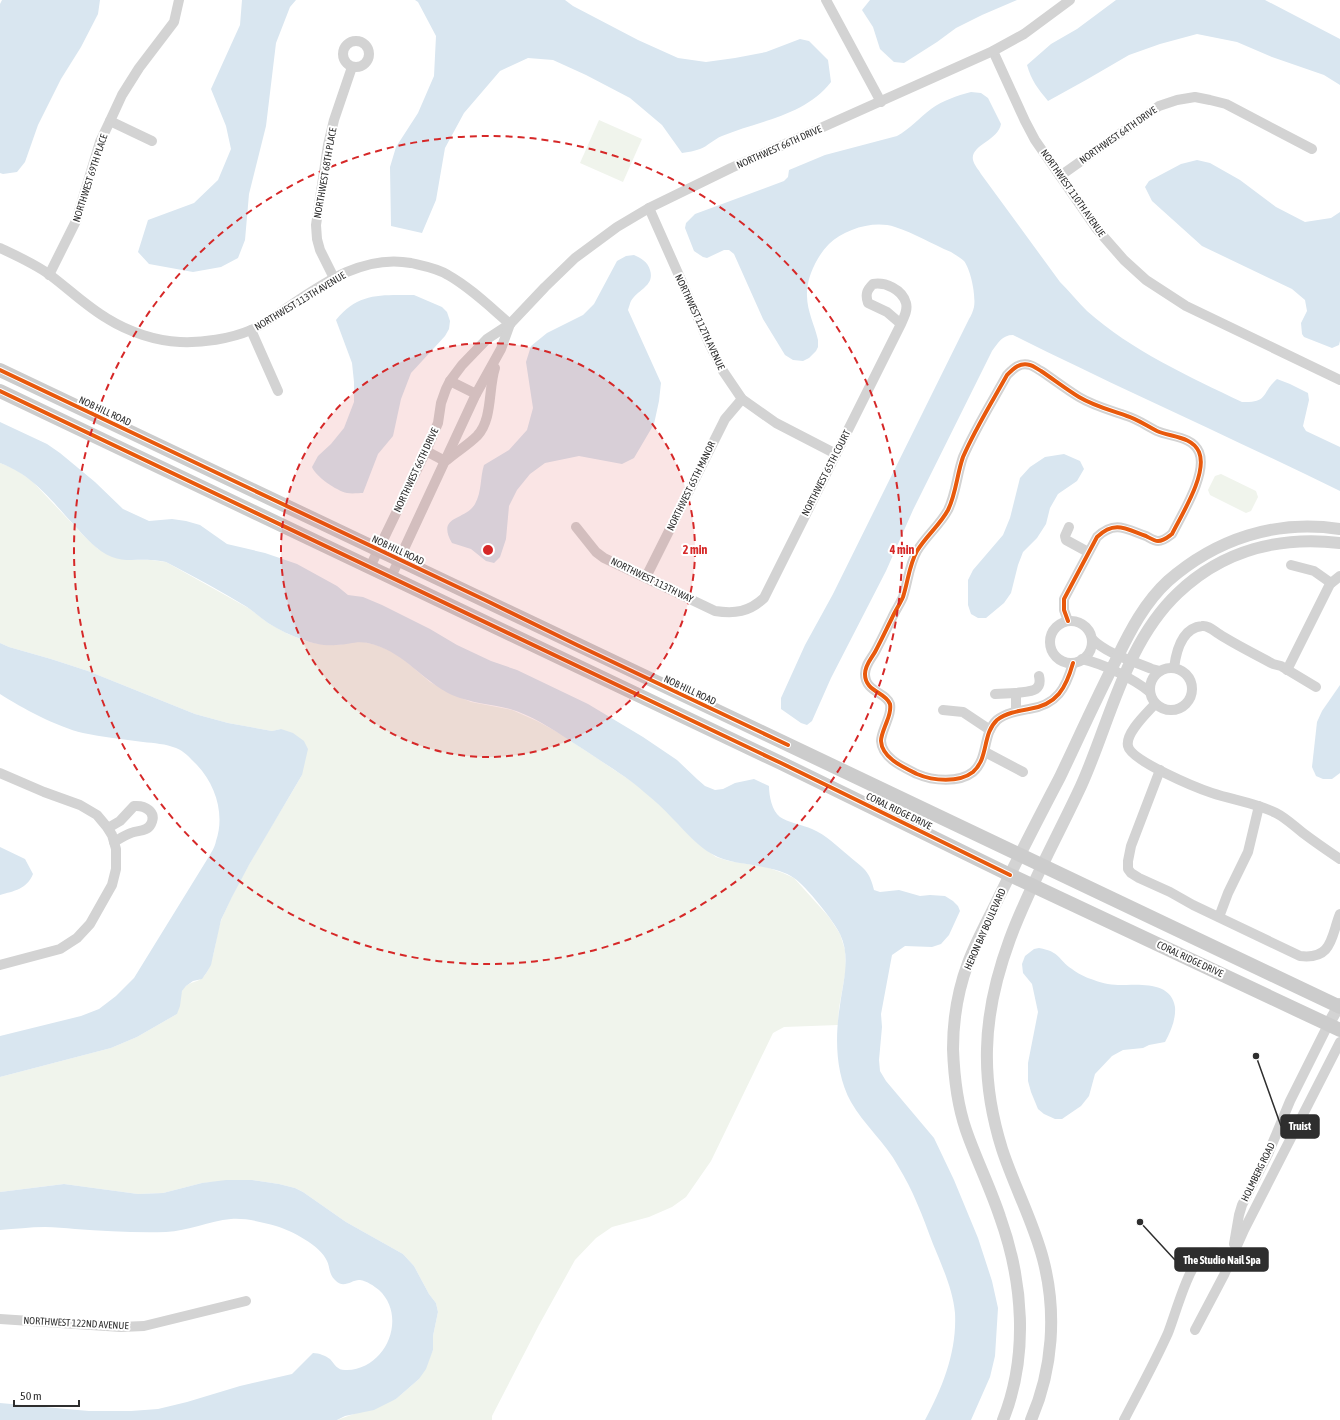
<svg xmlns="http://www.w3.org/2000/svg" width="1340" height="1420" font-family="'Asap Condensed',sans-serif">
	<rect width="100%" height="100%" fill="#fff"/>
	<!-- green -->
	<g fill="#f0f4ec">
		<path d="M599 120 642 139 623 182 580 163Z"/>
		<path d="M0 463 15 469 32 481 83 535 98 549 135 560H151L166 562 250 609 268 623 288 634 308 642 326 645H338L360 641 376 645 391 651 402 658 430 682 452 694 471 702 512 710 537 721 559 733 640 787 665 810 696 842 716 857 729 861 766 867 783 873 794 878 829 917 840 934 845 950 846 969 839 1008 838 1025 784 1027 773 1033 711 1161 686 1197 672 1207 649 1217 612 1227 596 1238 575 1260 539 1325 492 1416V1420H337L396 1399 419 1379 433 1350V1336L438 1312 436 1303 429 1294 414 1266 403 1254 346 1222 303 1192 295 1188 279 1184 252 1180 202 1183 163 1193 138 1194 64 1184 0 1192V1077L111 1048 137 1037 177 1014C178 1007 179 997 182 991 186 982 196 983 202 978 206 975 209 969 210 965 216 950 216 933 222 918 244 868 275 822 302 775L281 729 272 731 228 723 195 714 88 671 51 659 9 647 0 643Z"/>
		<path d="M1221 474 1256 491 1258 497 1251 511 1246 513 1210 495 1208 490 1215 476Z"/>
	</g>
	<!-- water -->
	<g fill="#d9e6f0">
		<path d="M2 0H100L98 14 81 47 61 79 38 125 25 162 17 172 3 174 0 173V4Z"/>
		<path d="M242 0H296L290 7 276 43 266 126 249 194 245 240 238 258 221 267 193 272 149 264 138 252 148 220 194 203 218 180 231 149 226 126 211 89 240 25Z"/>
		<path d="M415 0H565L573 6 638 40 678 58 706 62 735 58 766 52 800 39 809 41 828 60 831 82C805 116 758 121 722 136 714 139 708 146 700 149 695 151 688 152 682 153L662 125 630 98 586 75 553 60 528 58 500 71 464 113 445 148 436 200 422 233 391 226 390 167 396 147 418 113 434 76 436 36 418 2Z"/>
		<path d="M870 0H1017L982 15 956 28 937 42 904 63 894 62 880 49 873 27 862 10Z"/>
		<path d="M1116 0H1265L1340 39V85L1324 75 1272 57 1237 42 1197 34 1160 44 1129 55 1086 80 1048 101C1038 89 1031 80 1027 65L1051 44 1077 29Z"/>
		<path d="M971 92 981 93 988 98 1001 124C998 141 970 145 973 160 974 165 979 170 981 174L1060 282C1069 291 1078 302 1087 311 1132 351 1188 376 1242 402 1269 403 1261 393 1277 379L1290 384 1308 393 1309 400 1303 426 1306 431 1340 447V491C1232 438 1121 389 1013 335 1002 335 998 343 992 351L913 510 886 571 831 678 812 721 807 725 801 723 781 709V698L805 645 833 594 969 319C971 316 973 311 974 307 976 296 971 270 964 261 960 257 955 255 951 252 932 244 914 233 895 227 874 220 845 229 829 244 817 256 806 278 807 296 807 311 815 326 818 340V347L816 351 809 358 803 361 793 360 785 355 763 319 734 254 729 250H724L707 258 703 257 694 251 685 228 686 223 695 214 784 181 788 177 789 170 825 155 897 136C910 129 919 118 931 109 944 100 956 96 971 92Z"/>
		<path d="M1197 160 1210 163 1240 180 1276 207 1305 222 1331 218 1340 212V341L1339 345 1332 348 1304 337 1302 334 1301 323 1307 311 1305 300 1292 289 1202 246 1152 201 1145 187 1149 181 1181 164Z"/>
		<path d="M634 255C641 258 648 262 650 270 655 286 638 289 631 301 630 303 629 307 628 310L661 383 659 401 654 424 634 458 622 464 579 456 545 463 530 474 517 490 509 506 506 539 500 557 494 563 486 561 471 549 452 543C436 515 465 521 475 504 482 492 480 477 484 465L509 450 527 430 533 408 526 362 531 346 547 333 583 315 594 304 617 261 626 256Z"/>
		<path d="M414 295 442 307 447 312 450 321 449 329 445 336 411 373 401 399 393 436 378 454 363 493C359 493 352 494 347 493 337 491 315 476 312 467L318 456 331 444 344 428 354 402V382L352 363 336 320C358 292 382 295 414 295Z"/>
		<path d="M0 422 47 444 60 453 95 482 123 509 149 521 172 519 186 521 200 525 227 544 265 553 297 564 337 586 348 595 363 597 382 605 430 629 457 645 491 661 517 670 588 704 643 737 677 760 697 779 705 786 715 790 723 789 735 783 754 779 769 786C769 796 772 811 780 817 787 822 803 825 812 829 826 835 837 846 849 856 854 861 861 865 865 870 870 876 872 882 874 890L880 892 899 890 920 896 930 895 945 896 953 901 958 906 960 911 949 935 941 944 932 947 905 946 892 955 881 1014 882 1027 879 1060 880 1071 886 1081 934 1138 954 1180 978 1238 992 1281 998 1308 995 1356 990 1377 971 1420H925C943 1387 957 1351 955 1313 953 1290 942 1266 933 1244 923 1217 913 1190 898 1166 886 1143 863 1124 851 1102 835 1073 835 1037 840 1005 843 982 851 957 840 934 834 921 806 886 794 878 786 872 773 869 763 867 746 863 727 863 712 854 697 846 685 831 673 819 664 809 654 800 644 792 631 780 616 771 601 761 581 748 561 734 540 722 531 717 520 712 510 709 490 704 471 703 452 695 423 681 405 654 375 645 356 639 353 645 336 645 326 646 313 644 304 640 292 636 279 630 268 623 261 618 254 612 247 607 221 591 193 576 166 562 161 561 156 560 151 560 137 559 125 562 112 557 97 551 85 537 74 525 51 500 34 476 0 463Z"/>
		<path d="M1064 454 1080 461 1084 469 1077 481 1058 494 1050 508 1046 524 1037 538 1023 552 1018 565 1011 593 1004 603 986 618H978L971 614 968 605V580L973 570 1003 535 1010 518 1020 478 1030 467 1045 457Z"/>
		<path d="M0 643 9 647 51 659 88 671 195 714 228 723 272 731 281 729 293 733 304 741 308 749 302 775 249 865 232 897 221 920 211 965 207 972 202 979 193 981 186 986 182 991 180 1006 177 1014 137 1037 111 1048 0 1077V1036L81 1016 99 1009 116 996 134 978 208 858C211 853 215 847 216 841 225 815 216 785 197 765 191 759 184 751 176 748 166 744 154 743 143 742 123 739 102 737 83 733 57 727 22 708 0 694Z"/>
		<path d="M1340 685V773L1332 779H1323L1316 776 1312 767 1317 722 1322 711Z"/>
		<path d="M0 847 25 859 33 874C27 889 14 891 0 895Z"/>
		<path d="M1039 948C1061 952 1057 959 1072 969 1077 973 1085 977 1091 979 1098 982 1110 985 1118 985 1137 985 1171 980 1175 1007 1176 1019 1171 1031 1165 1042L1149 1045 1143 1048 1123 1050 1112 1056 1095 1074 1089 1096 1081 1106 1062 1119H1055L1044 1114 1038 1109 1031 1092 1028 1081V1063L1038 1012 1032 984 1023 973 1022 964 1025 956 1034 949Z"/>
		<path d="M226 1180H252L279 1184 295 1188 303 1192 346 1222 403 1254 414 1266 429 1294 436 1303 438 1312 433 1336V1350L426 1369 419 1379 396 1399 374 1410 345 1416 337 1420H0V1403L89 1411H131L158 1409 187 1402 240 1386 292 1374 313 1353C319 1353 326 1356 330 1359 335 1365 338 1371 347 1370 386 1369 408 1317 379 1290 374 1286 367 1281 360 1280 352 1279 344 1290 335 1280 329 1275 330 1267 327 1261 320 1245 292 1231 276 1226 262 1222 246 1218 231 1219 209 1221 188 1231 166 1232 136 1233 105 1231 75 1229 65 1228 55 1227 45 1227 30 1227 15 1229 0 1230V1192L64 1184 138 1194 163 1193 202 1183Z"/>
	</g>
	<g fill="none" stroke-linecap="round" stroke-linejoin="round">
		<!-- minor -->
		<g stroke="#d3d3d3" stroke-width="10">
			<path d="M826 0 881 102"/>
			<circle cx="356" cy="54" r="13"/>
			<path d="M993 51 1025 121 1035 140 1096 228 1124 260 1146 280 1186 306 1340 380"/>
			<path d="M110 121 152 141"/>
			<path d="M1060 176 1159 106 1177 100 1195 97 1210 100 1226 104 1312 149"/>
			<path d="M649 208 709 343 723 371 742 399 776 423 836 454"/>
			<path d="M0 248C17 256 35 264 50 275 70 290 87 307 108 319 129 332 156 341 180 342 202 343 230 339 251 330 262 325 274 317 284 310 322 284 363 254 411 263 424 266 437 268 448 275 471 288 490 307 510 324"/>
			<path d="M49 275 76 221 100 142 110 121 122 95 139 68 174 22 179 0"/>
			<path d="M334 278 320 250 317 239 316 225 328 145 334 120 352 67"/>
			<path d="M251 330 278 391"/>
			<path d="M450 381 476 394"/>
			<path d="M426 451 445 461"/>
			<path d="M447 460C456 452 468 445 477 436 493 419 488 389 495 368"/>
			<path d="M576 527 596 552 604 558 715 611C735 614 749 612 764 598L901 324C904 317 908 310 906 303 902 289 885 282 873 284 867 290 865 294 868 303L887 312 901 324"/>
			<path d="M1069 527 1065 536 1066 540 1088 552"/>
			<path d="M1291 565 1314 571 1331 583"/>
			<path d="M370 567 426 451 438 423 441 403 446 389 450 381 462 365 487 339 510 324 545 287 575 258 617 227 649 208 731 168 993 51 1024 34 1070 0"/>
			<path d="M391 577 476 394 501 349 510 324"/>
			<path d="M646 577 725 419 742 399"/>
			<circle cx="1071" cy="642" r="21"/>
			<path d="M1068 621 1064 610V599L1097 537C1115 520 1126 529 1146 536 1150 538 1154 541 1158 541 1164 541 1168 537 1172 534 1182 514 1208 473 1199 452 1192 436 1170 437 1157 431 1147 426 1137 419 1127 416 1110 410 1094 406 1079 397 1066 389 1053 379 1041 371 1037 369 1034 366 1030 365 1020 362 1014 368 1007 375 992 402 975 429 963 457 957 474 956 494 948 510 940 525 926 536 917 551 909 565 908 582 903 597 900 604 895 611 892 618 886 630 881 641 875 652 871 659 865 665 865 674 865 692 886 692 890 704 891 709 889 716 887 721 885 727 881 735 881 741 882 758 903 767 917 774 933 781 959 783 973 772 989 758 982 734 997 720 1006 713 1018 711 1029 709 1057 705 1066 688 1073 663"/>
			<path d="M1092 639C1107 654 1133 661 1152 669L1160 671"/>
			<path d="M1082 659C1104 664 1132 678 1150 692"/>
			<circle cx="1171" cy="689" r="21"/>
			<path d="M1174 668C1176 652 1182 628 1202 626 1208 625 1214 631 1219 634 1236 645 1255 654 1273 664L1281 666 1316 687"/>
			<path d="M1287 670 1330 584 1340 576"/>
			<path d="M1016 693C1028 691 1043 693 1039 676"/>
			<path d="M995 694 1016 693V711"/>
			<path d="M1155 704C1147 713 1125 733 1128 746 1131 761 1197 788 1212 793 1233 800 1256 803 1276 813 1286 818 1294 826 1303 833 1315 842 1328 851 1340 859"/>
			<path d="M943 710 963 712 990 730"/>
			<path d="M985 752 1023 772"/>
			<path d="M1160 770 1131 846 1128 861V869L1131 873 1139 878 1170 892 1193 905 1300 956C1333 960 1331 936 1340 914"/>
			<path d="M0 773 44 792 80 805 97 815 107 827 112 835 116 849V869L112 885 90 924 77 938 60 949 0 965"/>
			<path d="M108 828 120 821 134 806C145 805 157 812 151 824 147 832 138 830 131 833 125 835 119 839 114 842"/>
			<path d="M1219 917 1228 893 1248 852 1259 806"/>
			<path d="M1234 1244 1239 1215 1242 1205 1268 1154 1290 1101 1328 1025"/>
			<path d="M0 1319 121 1327 144 1326 246 1301"/>
			<path d="M1195 1330 1224 1275 1244 1230 1340 1042"/>
			<path d="M1124 1420C1139 1391 1155 1362 1168 1333 1175 1315 1188 1268 1201 1257 1210 1249 1222 1253 1232 1258"/>
		</g>
		<!-- tertiary -->
		<g stroke="#d3d3d3" stroke-width="12">
			<path d="M1328 1025 1340 1004"/>
			<path d="M1003 1420C1029 1355 1023 1281 1000 1217 990 1187 976 1159 966 1130 957 1104 954 1076 953 1049 953 1021 958 990 968 963 976 941 988 920 998 899 1018 858 1039 817 1060 777 1079 737 1097 697 1117 658 1130 631 1145 602 1168 581 1216 539 1276 519 1340 529"/>
			<path d="M1031 1420C1053 1369 1057 1312 1043 1259 1033 1221 1014 1186 1002 1149 992 1117 986 1083 987 1049 989 954 1042 870 1081 786 1110 722 1125 643 1178 593 1223 550 1280 536 1340 543"/>
		</g>
		<!-- secondary -->
		<g stroke="#ccc" stroke-width="14">
			<path d="M0 370 1340 1007"/>
			<path d="M0 391 781 763 1010 875 1340 1030"/>
		</g>
		<!-- cycleway casing -->
		<g stroke="#fff" stroke-width="6">
			<g id="cycleway">
				<path d="M0 370 485 600 577 645 788 745"/>
				<path d="M0 391 781 763 1010 875"/>
				<path d="M1068 621 1064 610V599L1097 537C1115 520 1126 529 1146 536 1150 538 1154 541 1158 541 1164 541 1168 537 1172 534 1182 514 1208 473 1199 452 1192 436 1170 437 1157 431 1147 426 1137 419 1127 416 1110 410 1094 406 1079 397 1066 389 1053 379 1041 371 1037 369 1034 366 1030 365 1020 362 1014 368 1007 375 992 402 975 429 963 457 957 474 956 494 948 510 940 525 926 536 917 551 909 565 908 582 903 597 900 604 895 611 892 618 886 630 881 641 875 652 871 659 865 665 865 674 865 692 886 692 890 704 891 709 889 716 887 721 885 727 881 735 881 741 882 758 903 767 917 774 933 781 959 783 973 772 989 758 982 734 997 720 1006 713 1018 711 1029 709 1057 705 1066 688 1073 663"/>
			</g>
		</g>
		<!-- cycleway -->
		<use href="#cycleway" stroke="#e8590c" stroke-width="4"/>
	</g>
	<!-- distance rings -->
	<circle cx="488" cy="550" r="207" fill="#d62828" fill-opacity=".12"/>
	<g fill="none" stroke="#d62828" stroke-width="2" stroke-dasharray="7 5">
		<circle cx="488" cy="550" r="207"/>
		<circle cx="488" cy="550" r="414"/>
	</g>
	<g text-anchor="middle" dominant-baseline="central" stroke-width="4" stroke-linejoin="round" paint-order="stroke">
		<!-- street labels -->
		<g font-size="10" fill="#2e2e2e" stroke="#fff">
			<text transform="translate(1118 135) rotate(-35)">NORTHWEST 64TH DRIVE</text>
			<text transform="translate(779 147) rotate(-24)">NORTHWEST 66TH DRIVE</text>
			<text transform="translate(325 173) rotate(-80)">NORTHWEST 68TH PLACE</text>
			<text transform="translate(90 178) rotate(-72)">NORTHWEST 69TH PLACE</text>
			<text transform="translate(1073 193) rotate(55)">NORTHWEST 110TH AVENUE</text>
			<text transform="translate(300 301) rotate(-31)">NORTHWEST 113TH AVENUE</text>
			<text transform="translate(700 322) rotate(65)">NORTHWEST 112TH AVENUE</text>
			<text transform="translate(105 411) rotate(25)">NOB HILL ROAD</text>
			<text transform="translate(416 470) rotate(-65)">NORTHWEST 66TH DRIVE</text>
			<text transform="translate(826 473) rotate(-63)">NORTHWEST 65TH COURT</text>
			<text transform="translate(691 486) rotate(-64)">NORTHWEST 65TH MANOR</text>
			<text transform="translate(398 550) rotate(25)">NOB HILL ROAD</text>
			<text transform="translate(652 580) rotate(26)">NORTHWEST 113TH WAY</text>
			<text transform="translate(690 690) rotate(25)">NOB HILL ROAD</text>
			<text transform="translate(899 811) rotate(26)">CORAL RIDGE DRIVE</text>
			<text transform="translate(985 929) rotate(-66)">HERON BAY BOULEVARD</text>
			<text transform="translate(1190 959) rotate(25)">CORAL RIDGE DRIVE</text>
			<text transform="translate(1258 1172) rotate(-64)">HOLMBERG ROAD</text>
			<text transform="translate(76 1323) rotate(3)">NORTHWEST 122ND AVENUE</text>
		</g>
	</g>
	<circle cx="488" cy="550" r="6" fill="#d62828" stroke="#fff" stroke-width="2"/>
	<g font-size="12" text-anchor="middle" font-weight="bold" fill="#d62828" stroke="#fff" stroke-width="4" stroke-linejoin="round" paint-order="stroke">
		<text x="695" y="554">2 min</text>
		<text x="902" y="554">4 min</text>
	</g>
	<!-- callouts -->
	<path fill="none" stroke="#2e2e2e" stroke-width="1.5" d="M1256 1056L1281 1126M1140 1222L1175 1260"/>
	<g fill="#2e2e2e" stroke="#fff" stroke-width="1.5">
		<circle cx="1256" cy="1056" r="4"/>
		<circle cx="1140" cy="1222" r="4"/>
	</g>
	<g fill="#2e2e2e" stroke="#2e2e2e" stroke-width="1.5">
		<rect x="1281" y="1115" width="38" height="23" rx="4"/>
		<rect x="1175" y="1248" width="93" height="23" rx="4"/>
	</g>
	<g font-size="11" text-anchor="middle" font-weight="bold" fill="#fff">
		<text x="1300" y="1130">Truist</text>
		<text x="1222" y="1264">The Studio Nail Spa</text>
	</g>
	<!-- scale -->
	<path d="M14 1400v6h65v-6" fill="none" stroke="#2e2e2e" stroke-width="2"/>
	<text x="20" y="1400" font-size="12" fill="#2e2e2e" stroke="#ffffff" stroke-width="3" paint-order="stroke">50 m</text>
</svg>
